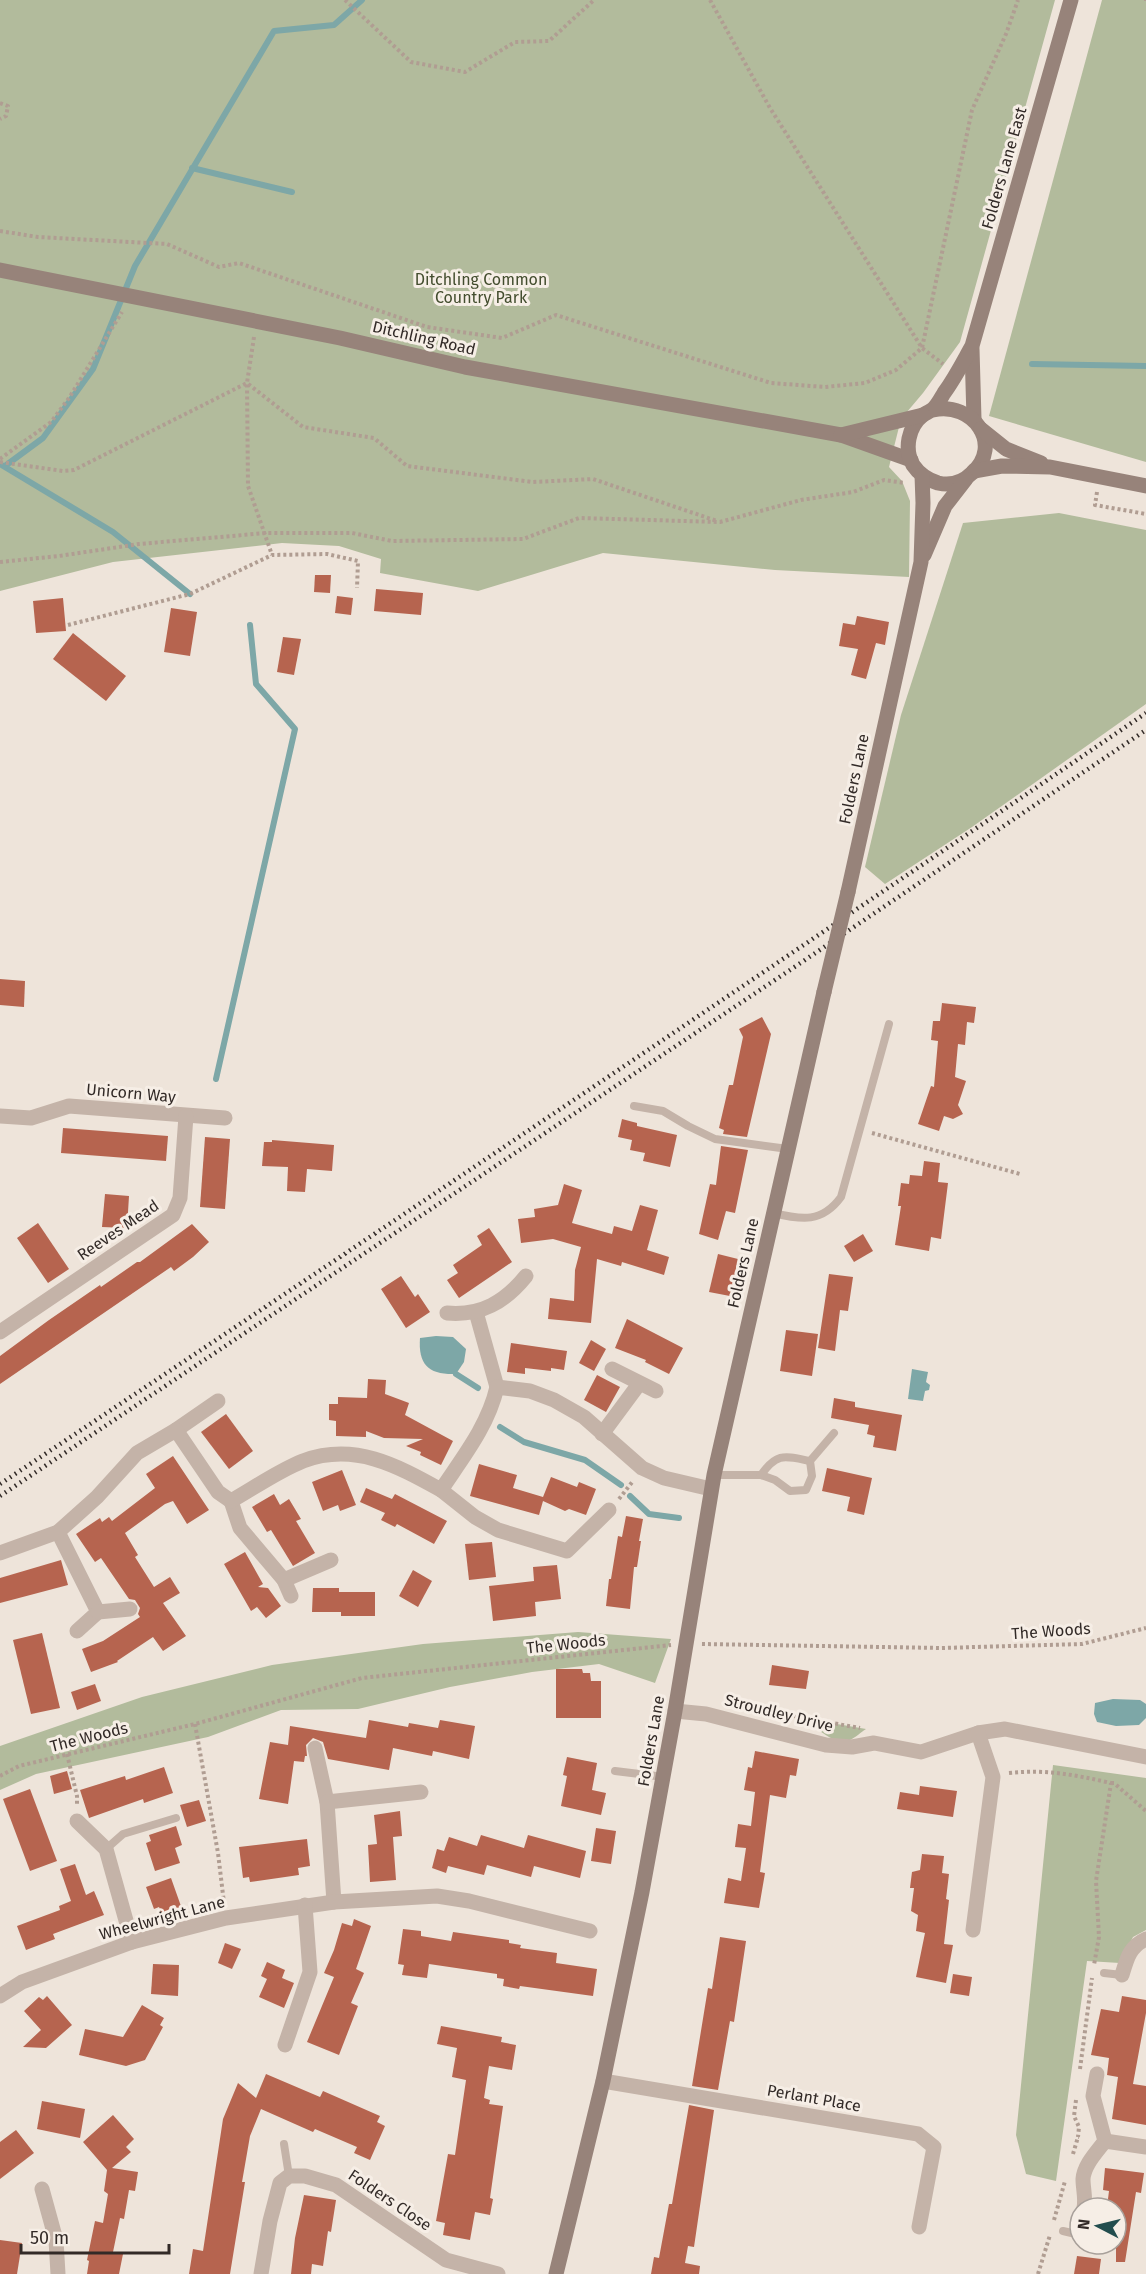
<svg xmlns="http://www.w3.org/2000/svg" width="1146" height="2274" font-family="'Fira Sans',sans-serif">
	<rect width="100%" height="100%" fill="#eee4da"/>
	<!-- green -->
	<g fill="#b2bb9c">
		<path d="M0 0H1055L960 342 923 393 901 419 889 467 902 481 910 501 909 577 775 570 603 553 478 591 380 573 381 559 339 546 282 543 113 562 0 591Z"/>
		<path d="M1102 0H1146V462L989 416Z"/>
		<path d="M1059 513 1146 530V704L972 827 885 884 865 867 901 715 963 523Z"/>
		<path d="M578 1632 671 1639 655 1683 599 1664 532 1672 450 1687 358 1709 281 1710 208 1737 36 1774 0 1790V1746L142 1697 272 1665 423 1644Z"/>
		<path d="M808 1719 866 1729C861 1732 855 1738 850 1740 833 1745 818 1730 808 1719Z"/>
		<path d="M1053 1765 1146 1778V1930L1133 1937 1120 1963 1087 1961 1056 2181 1026 2174 1016 2135Z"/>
	</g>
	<!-- water -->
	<g fill="#7da7a7">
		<path d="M436 1336 453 1337 466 1349 464 1362 456 1374C429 1375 418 1365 420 1338Z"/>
		<path d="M912 1369 928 1372 926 1382 930 1385 929 1390 925 1391 923 1401 908 1399Z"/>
		<path d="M1113 1699 1140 1700 1146 1704V1718L1139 1725 1116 1726 1097 1722 1094 1714 1095 1703Z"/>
	</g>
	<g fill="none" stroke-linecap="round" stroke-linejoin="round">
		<!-- stream -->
		<g stroke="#7da7a7" stroke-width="6">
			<path d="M192 168 292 192"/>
			<path d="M1032 364 1146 366"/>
			<path d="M0 464 113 532 190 594"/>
			<path d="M5 466 43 438 93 369 135 266 274 31 334 25 362 0"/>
			<path d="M216 1079 295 729 256 684 250 625"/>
			<path d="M456 1374 478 1388"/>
			<path d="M500 1427 524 1442 585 1460 621 1485"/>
			<path d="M630 1496 649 1514 679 1518"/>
		</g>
	</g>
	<!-- building -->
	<g fill="#b6644f">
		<path d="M315 575H331L330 593 314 592Z"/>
		<path d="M376 589 423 593 421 615 374 611Z"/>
		<path d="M337 596 353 598 351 615 335 613Z"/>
		<path d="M63 598 66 631 36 633 33 601Z"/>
		<path d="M171 608 197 612 190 656 164 652Z"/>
		<path d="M857 616 889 622 885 645 876 643 866 679 851 675 858 649 839 646 843 623 855 625Z"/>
		<path d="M73 633 126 676 106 701 53 659Z"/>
		<path d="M283 637 301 639 294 675 277 672Z"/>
		<path d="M0 979 25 981 24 1007 0 1005Z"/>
		<path d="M942 1003 976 1007 974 1023 967 1022 965 1045 958 1044 955 1077 966 1081 958 1105 963 1114 953 1119 944 1116 939 1131 918 1124 931 1086 934 1087 938 1041 931 1040 933 1021H940Z"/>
		<path d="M762 1017 771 1034 747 1137 723 1134 724 1130 719 1128 729 1085H733L743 1037 739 1029Z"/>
		<path d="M622 1119 637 1123V1126L677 1135 670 1167 643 1161 645 1153 630 1150 632 1140 618 1137Z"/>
		<path d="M63 1128 168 1136 166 1161 61 1153Z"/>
		<path d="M205 1137 230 1139 225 1209 200 1207Z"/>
		<path d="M272 1140 334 1145 332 1171 307 1169 305 1192 287 1191 288 1167 262 1166 264 1142H272Z"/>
		<path d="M721 1146 748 1150 735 1213 726 1211 718 1240 699 1234 710 1184 716 1185Z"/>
		<path d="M924 1161 940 1163 938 1182 948 1183 941 1239 931 1237 929 1251 895 1245 901 1206H898L901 1183 909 1184 910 1175 922 1176Z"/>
		<path d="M564 1184 582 1190 572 1223 612 1234 614 1226 632 1231 640 1205 658 1210 647 1250 669 1257 664 1275 622 1262 621 1266 597 1259 591 1323 548 1319 550 1298 574 1301 575 1270 581 1247 553 1239 521 1243 518 1219 535 1217 534 1209 558 1205Z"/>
		<path d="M105 1194 129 1196 127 1228 102 1227Z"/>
		<path d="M38 1223 69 1269 48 1283 17 1238Z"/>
		<path d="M192 1224 209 1242 193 1257 174 1271 171 1267 0 1384V1356L49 1320 100 1285 101 1287 137 1262H140Z"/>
		<path d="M489 1228 512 1262 459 1298 447 1280 458 1273 453 1265 482 1245 477 1236Z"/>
		<path d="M863 1234 873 1251 854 1262 844 1246Z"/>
		<path d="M718 1254 738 1259 730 1296 709 1292Z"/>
		<path d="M829 1274 853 1277 848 1311 840 1310 835 1351 818 1348Z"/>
		<path d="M401 1276 415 1297 418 1294 430 1312 406 1328 381 1289Z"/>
		<path d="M627 1319 683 1348 669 1374 645 1362 646 1360 615 1348Z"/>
		<path d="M786 1330 818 1334 812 1376 780 1371Z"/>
		<path d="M591 1340 606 1349 594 1371 579 1363Z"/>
		<path d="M511 1343 567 1351 564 1370 551 1368V1371L525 1368V1374L507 1372Z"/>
		<path d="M597 1375 620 1387 606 1412 584 1400Z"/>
		<path d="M368 1379 386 1380 385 1394 409 1403 405 1415 453 1441 441 1465 420 1455 421 1452 406 1446 423 1439 384 1438 366 1431V1437L336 1436V1421L329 1420V1404H338V1397L367 1398Z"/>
		<path d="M834 1398 855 1402V1407L902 1415 896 1451 873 1447 875 1436 867 1434 869 1425 831 1418Z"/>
		<path d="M226 1414 253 1451 229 1469 201 1432Z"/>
		<path d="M173 1456 209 1510 187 1524 173 1501 165 1504 125 1533 138 1555 135 1557 154 1587 170 1577 180 1593 163 1603 186 1636 163 1651 153 1637 117 1661 118 1662 91 1672 82 1649 103 1641 140 1617 138 1614 140 1608 135 1600 129 1599 101 1558 95 1562 76 1534 100 1518 102 1522 109 1517 112 1521 155 1488 146 1474Z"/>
		<path d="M479 1464 517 1475 513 1488 543 1497 551 1477 577 1487 579 1482 596 1489 586 1515 569 1509 565 1511 543 1501 539 1515 470 1496Z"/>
		<path d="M827 1468 872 1478 864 1515 847 1511 850 1497 822 1491Z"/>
		<path d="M342 1470 356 1505 340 1511 338 1505 323 1511 312 1482Z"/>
		<path d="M366 1488 392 1499 395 1494 447 1521 434 1544 397 1524 395 1527 381 1520 385 1513 360 1502Z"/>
		<path d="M274 1494 280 1505 289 1499 301 1519 296 1521 315 1553 293 1566 271 1530 267 1532 252 1507Z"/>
		<path d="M626 1516 643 1519 639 1541H641L637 1567H634L630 1609 606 1606 609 1579H611L618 1536 622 1537Z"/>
		<path d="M492 1542 496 1577 469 1580 465 1544Z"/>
		<path d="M245 1552 263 1584 258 1587 268 1588 281 1606 266 1618 257 1607 251 1611 224 1564Z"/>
		<path d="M61 1560 68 1585 0 1603V1578Z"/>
		<path d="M557 1565 561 1599 535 1602 536 1616 493 1621 489 1586 534 1581 533 1567Z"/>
		<path d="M413 1570 432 1581 418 1607 399 1596Z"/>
		<path d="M313 1588H339V1592H375V1616H341V1612H312Z"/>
		<path d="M42 1633 60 1708 31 1714 13 1640Z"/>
		<path d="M772 1665 809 1671 806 1689 769 1685Z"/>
		<path d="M556 1669H582L583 1673H590L591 1681H601V1718H556Z"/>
		<path d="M95 1684 101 1701 77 1710 71 1692Z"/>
		<path d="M369 1720 408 1727 409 1723 438 1728 440 1720 475 1726 469 1759 433 1751 432 1756 393 1748 389 1770 328 1759 323 1742 313 1738 306 1745 307 1756H305L304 1762 294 1761 288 1804 259 1799 270 1742 288 1745 290 1726 366 1738Z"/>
		<path d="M755 1751 799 1759 796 1776 790 1775 786 1798 770 1795 760 1872 765 1873 759 1908 724 1903 728 1878 741 1881 746 1848 735 1847 738 1824 751 1826 755 1792 744 1790 748 1767 752 1768Z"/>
		<path d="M567 1757 597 1763 592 1790 606 1793 601 1815 561 1806 567 1776 563 1775Z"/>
		<path d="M164 1767 173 1793 144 1803 143 1799 89 1818 80 1790 125 1776 126 1780Z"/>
		<path d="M67 1771 72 1789 54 1794 50 1776Z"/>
		<path d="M920 1786 957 1791 953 1817 897 1809 900 1792 919 1795Z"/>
		<path d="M30 1789 57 1861 30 1871 3 1799Z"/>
		<path d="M199 1800 206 1821 187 1827 180 1805Z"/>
		<path d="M400 1811 402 1836 393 1837 396 1880 370 1882 368 1845 377 1844 374 1815Z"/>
		<path d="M176 1826 182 1845 175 1848 180 1863 155 1871 146 1843 151 1841 149 1835Z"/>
		<path d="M596 1828 616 1831 611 1864 591 1861Z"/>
		<path d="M481 1835 524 1848 528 1835 586 1851 580 1878 534 1866 531 1877 487 1865 484 1875 448 1866 446 1873 432 1868 437 1849 444 1851 449 1837 477 1846Z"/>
		<path d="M307 1839 310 1866 298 1868 299 1875 250 1882 249 1877 243 1878 239 1847Z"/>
		<path d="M922 1854 944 1856 942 1873 949 1874 946 1899 949 1900 944 1944 953 1945 946 1983 916 1977 925 1933 916 1931 918 1915 911 1911 914 1888H910L912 1872 920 1870Z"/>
		<path d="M75 1864 86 1895 94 1891 104 1915 53 1934 55 1939 26 1950 17 1926 60 1910 59 1906 71 1901 60 1869Z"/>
		<path d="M171 1878 182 1909 163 1916 159 1907 154 1909 146 1887Z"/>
		<path d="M354 1919 371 1926 356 1969 364 1973 351 2003 358 2006 339 2055 307 2042 334 1977 324 1973 334 1950 342 1923 352 1926Z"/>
		<path d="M403 1929 421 1931V1936L451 1941 453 1932 509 1940V1943L521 1945 520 1948 557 1953 556 1963 597 1969 593 1996 520 1986 519 1989 503 1986 504 1979 497 1978V1974L429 1964 427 1978 402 1975 404 1965 398 1964Z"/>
		<path d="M720 1937 746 1941 734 2022 730 2021 718 2090 692 2086 708 1988 712 1989Z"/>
		<path d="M225 1943 241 1949 232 1969 218 1963Z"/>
		<path d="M267 1962 285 1970 282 1978 294 1983 284 2008 259 1997 267 1979 261 1976Z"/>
		<path d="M153 1964 179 1965 178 1996 151 1994Z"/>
		<path d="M953 1974 972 1977 969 1996 950 1993Z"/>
		<path d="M47 1996 72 2025 46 2048 23 2047 41 2030 24 2011 39 1997 43 2000Z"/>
		<path d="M1122 1996 1146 2000V2013L1133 2084 1146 2086V2125L1112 2119 1118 2077 1107 2075 1109 2058 1091 2055 1101 2009 1119 2012Z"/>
		<path d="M142 2005 164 2018 160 2025 163 2027 145 2060 126 2066 79 2055 85 2029 123 2037Z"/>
		<path d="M441 2026 502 2037 501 2042 516 2045 512 2070 489 2066 484 2098 490 2100 489 2104 503 2106 490 2198 493 2199 490 2215 475 2212 470 2240 443 2235 445 2223 436 2221 448 2154 455 2155 466 2080 452 2077 457 2048 437 2044Z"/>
		<path d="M266 2074 320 2097 323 2091 380 2116 377 2122 385 2126 370 2160 354 2153 357 2147 315 2129 313 2132 261 2109 250 2136 242 2182H245L230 2274H189L193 2249 203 2251 223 2119 238 2083 256 2098Z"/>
		<path d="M42 2101 85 2109 80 2138 37 2129Z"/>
		<path d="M689 2105 714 2110 694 2247 688 2246 685 2263 700 2266 699 2274H651L654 2257 659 2258 669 2204H672Z"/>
		<path d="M113 2115 134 2139 126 2147 131 2152 112 2168 138 2172 135 2191 129 2190 124 2219 120 2218 113 2252 123 2254 119 2274H87L89 2261 87 2260 95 2221 103 2223 108 2194 104 2191 107 2170 83 2142Z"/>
		<path d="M16 2130 34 2153 0 2179V2142Z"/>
		<path d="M1105 2168 1144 2173 1141 2193 1136 2192 1125 2262H1116V2208L1107 2207 1109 2191 1103 2190Z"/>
		<path d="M304 2195 336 2200 331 2232 328 2231 323 2266 312 2264 311 2274H291L295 2238Z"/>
		<path d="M0 2240 22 2243 17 2274H0Z"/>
		<path d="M1077 2256 1101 2259 1099 2274H1074Z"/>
	</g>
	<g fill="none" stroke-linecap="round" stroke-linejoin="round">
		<!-- path -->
		<g stroke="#b09d92" stroke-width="4" stroke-dasharray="3 3" stroke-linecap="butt">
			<path d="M345 0 411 62 465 72 515 42 549 41 594 0"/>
			<path d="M710 0 770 108 922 348 943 364"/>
			<path d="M1146 0V1"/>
			<path d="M0 103 8 106 6 116 0 119"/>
			<path d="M0 231 38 237 167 244 219 267 239 263 427 327 502 338 556 315 771 383 825 387 865 383 896 370 922 348 972 110 1006 34 1018 0"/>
			<path d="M254 337 247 383 248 486 272 555"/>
			<path d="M0 459 51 422 69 398 122 312"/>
			<path d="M0 462 63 471 74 470 247 383 303 427 374 438 407 466 533 482 593 479 717 521"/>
			<path d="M1097 492 1095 505 1146 514"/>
			<path d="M0 562 59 556 139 544 266 533H352L392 541 523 539 579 518 720 522 801 500 853 492 884 480 905 483"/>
			<path d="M68 625 190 594 272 555 327 554 358 561 357 588"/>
			<path d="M872 1133 1020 1174"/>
			<path d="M619 1499 633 1481"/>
			<path d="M702 1644 941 1648 1082 1644 1146 1628"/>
			<path d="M782 1714 860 1728"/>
			<path d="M195 1724 218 1853 224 1903"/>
			<path d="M67 1754 77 1796V1805"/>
			<path d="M1009 1773C1047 1769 1075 1775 1111 1783L1096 1881 1099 1937 1094 1965"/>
			<path d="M0 1776 19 1766 195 1724 362 1678 671 1645"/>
			<path d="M1111 1783H1114L1146 1811"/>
			<path d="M1080 2069 1092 1978"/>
			<path d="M1076 2100 1074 2116 1079 2127 1078 2137"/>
			<path d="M1073 2154 1078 2137H1079"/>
			<path d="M1054 2220 1065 2181"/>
			<path d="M1038 2274 1050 2235"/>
		</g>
		<!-- lane -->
		<g stroke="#c4b3a8" stroke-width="8">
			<path d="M634 1106 663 1111 688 1126 715 1139 788 1149"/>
			<path d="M773 1213C802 1220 822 1223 841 1197L889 1024"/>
			<path d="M714 1475H761L775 1480 790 1491 806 1490 812 1476 810 1461 834 1433"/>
			<path d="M761 1475C777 1452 785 1456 810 1461"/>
			<path d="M615 1771 664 1777"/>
			<path d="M106 1849 123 1834 176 1818"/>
			<path d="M1104 1973 1122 1975"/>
			<path d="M284 2144 289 2176"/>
			<path d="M1063 2231 1080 2235"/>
		</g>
		<!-- street -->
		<g stroke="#c4b3a8" stroke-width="15">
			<path d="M0 1116 31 1118 69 1106 225 1118"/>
			<path d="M476 1312 497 1387"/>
			<path d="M447 1313C481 1316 505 1302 526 1276"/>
			<path d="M0 1332 173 1215 180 1198 186 1116"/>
			<path d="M612 1369 656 1391"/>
			<path d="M176 1430 218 1401"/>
			<path d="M602 1434 639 1384"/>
			<path d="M441 1490 475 1517 498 1530 567 1551 609 1510"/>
			<path d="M231 1501 240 1528 284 1580 291 1596"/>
			<path d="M58 1532 98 1612 77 1631"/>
			<path d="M0 1553 58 1532 97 1497 137 1453 176 1430 218 1492 231 1501C254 1488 278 1471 303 1461 354 1442 396 1465 441 1490 463 1457 488 1426 497 1387L530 1391 554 1400 584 1417 642 1468 664 1478 711 1489"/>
			<path d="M284 1580 331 1560"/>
			<path d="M98 1612 130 1609"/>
			<path d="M675 1711 706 1714 826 1745 852 1747 874 1743 921 1752 978 1733 1005 1729 1146 1757"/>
			<path d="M315 1748 327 1802 334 1902"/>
			<path d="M327 1802 421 1792"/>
			<path d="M77 1821 106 1849 132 1942"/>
			<path d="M973 1930 993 1777 978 1733"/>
			<path d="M1122 1975C1127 1958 1130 1946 1146 1939"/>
			<path d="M0 1996 22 1982 132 1942 226 1918 334 1902 437 1896 469 1901 590 1931"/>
			<path d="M285 2045 310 1972 305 1905"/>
			<path d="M603 2081 918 2134 934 2147 919 2227"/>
			<path d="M1105 2141 1146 2147"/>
			<path d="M42 2189 56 2240 58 2274"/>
			<path d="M1084 2208C1086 2198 1083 2189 1083 2179 1084 2165 1096 2153 1105 2141L1093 2096 1097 2074"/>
			<path d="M1080 2235V2234"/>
			<path d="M261 2274 270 2221 280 2183 289 2176H305L336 2185 446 2260 498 2274"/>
		</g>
		<!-- secondary -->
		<g stroke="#97837a" stroke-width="15">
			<path d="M0 270 340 338 465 367 841 435 911 460"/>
			<path d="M972 349 974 419"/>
			<path d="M933 410C973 401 1004 445 972 473 963 482 951 486 938 483 928 480 919 474 913 465 904 449 908 427 923 415 926 413 931 411 934 408 938 404 941 398 944 393 955 378 963 362 972 346L1071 0"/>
			<path d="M981 429 1006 449 1041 463"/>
			<path d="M841 435 923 415"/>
			<path d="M974 471 1002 466 1050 467 1146 486"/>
			<path d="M924 555 945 506 966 479"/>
			<path d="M848 892 921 562 923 503 922 475"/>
			<path d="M556 2274 603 2081 642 1892 675 1711 714 1475 824 992"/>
		</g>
		<!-- rail -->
		<g stroke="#322a27" stroke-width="4.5" stroke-dasharray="1.5 4.5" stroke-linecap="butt">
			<path d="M0 1484C383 1229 765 972 1146 713"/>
			<path d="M0 1496 799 964 1146 730"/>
		</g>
		<!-- secondary-bridge -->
		<path stroke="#97837a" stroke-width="15" d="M824 992 848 892"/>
	</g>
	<g text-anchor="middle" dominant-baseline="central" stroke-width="6" stroke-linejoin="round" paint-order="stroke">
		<!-- street labels -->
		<g font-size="16" fill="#322a27" stroke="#f6eee6">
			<text transform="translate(1004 168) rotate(-74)">Folders Lane East</text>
			<text transform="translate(424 338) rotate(13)">Ditchling Road</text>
			<text transform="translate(854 779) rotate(-78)">Folders Lane</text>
			<text transform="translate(131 1093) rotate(5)">Unicorn Way</text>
			<text transform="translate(118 1230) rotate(-34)">Reeves Mead</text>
			<text transform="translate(743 1263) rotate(-77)">Folders Lane</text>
			<text transform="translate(1051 1631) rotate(-4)">The Woods</text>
			<text transform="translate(566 1644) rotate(-6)">The Woods</text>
			<text transform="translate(779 1713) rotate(14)">Stroudley Drive</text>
			<text transform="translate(89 1737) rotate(-14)">The Woods</text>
			<text transform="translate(651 1741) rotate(-80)">Folders Lane</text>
			<text transform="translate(162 1918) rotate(-15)">Wheelwright Lane</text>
			<text transform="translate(814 2098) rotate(10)">Perlant Place</text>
			<text transform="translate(390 2200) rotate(34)">Folders Close</text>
		</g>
		<!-- park labels -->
		<g font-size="16" fill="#434d2e" stroke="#f6eee6">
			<text x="481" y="279">Ditchling Common<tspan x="481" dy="18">Country Park</tspan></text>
		</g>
	</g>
	<!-- north arrow -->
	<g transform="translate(1098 2226) rotate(277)"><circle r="28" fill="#f6eee6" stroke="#a8a09a" stroke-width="1.5"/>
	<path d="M0-4.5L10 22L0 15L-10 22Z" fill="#224d4e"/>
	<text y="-9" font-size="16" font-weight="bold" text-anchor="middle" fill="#322a27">N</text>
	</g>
	<!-- scale -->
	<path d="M21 2244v9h148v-9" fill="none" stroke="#322a27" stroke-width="3"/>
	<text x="30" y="2244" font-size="18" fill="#322a27" stroke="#f6eee6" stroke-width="4.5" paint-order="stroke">50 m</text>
</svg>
